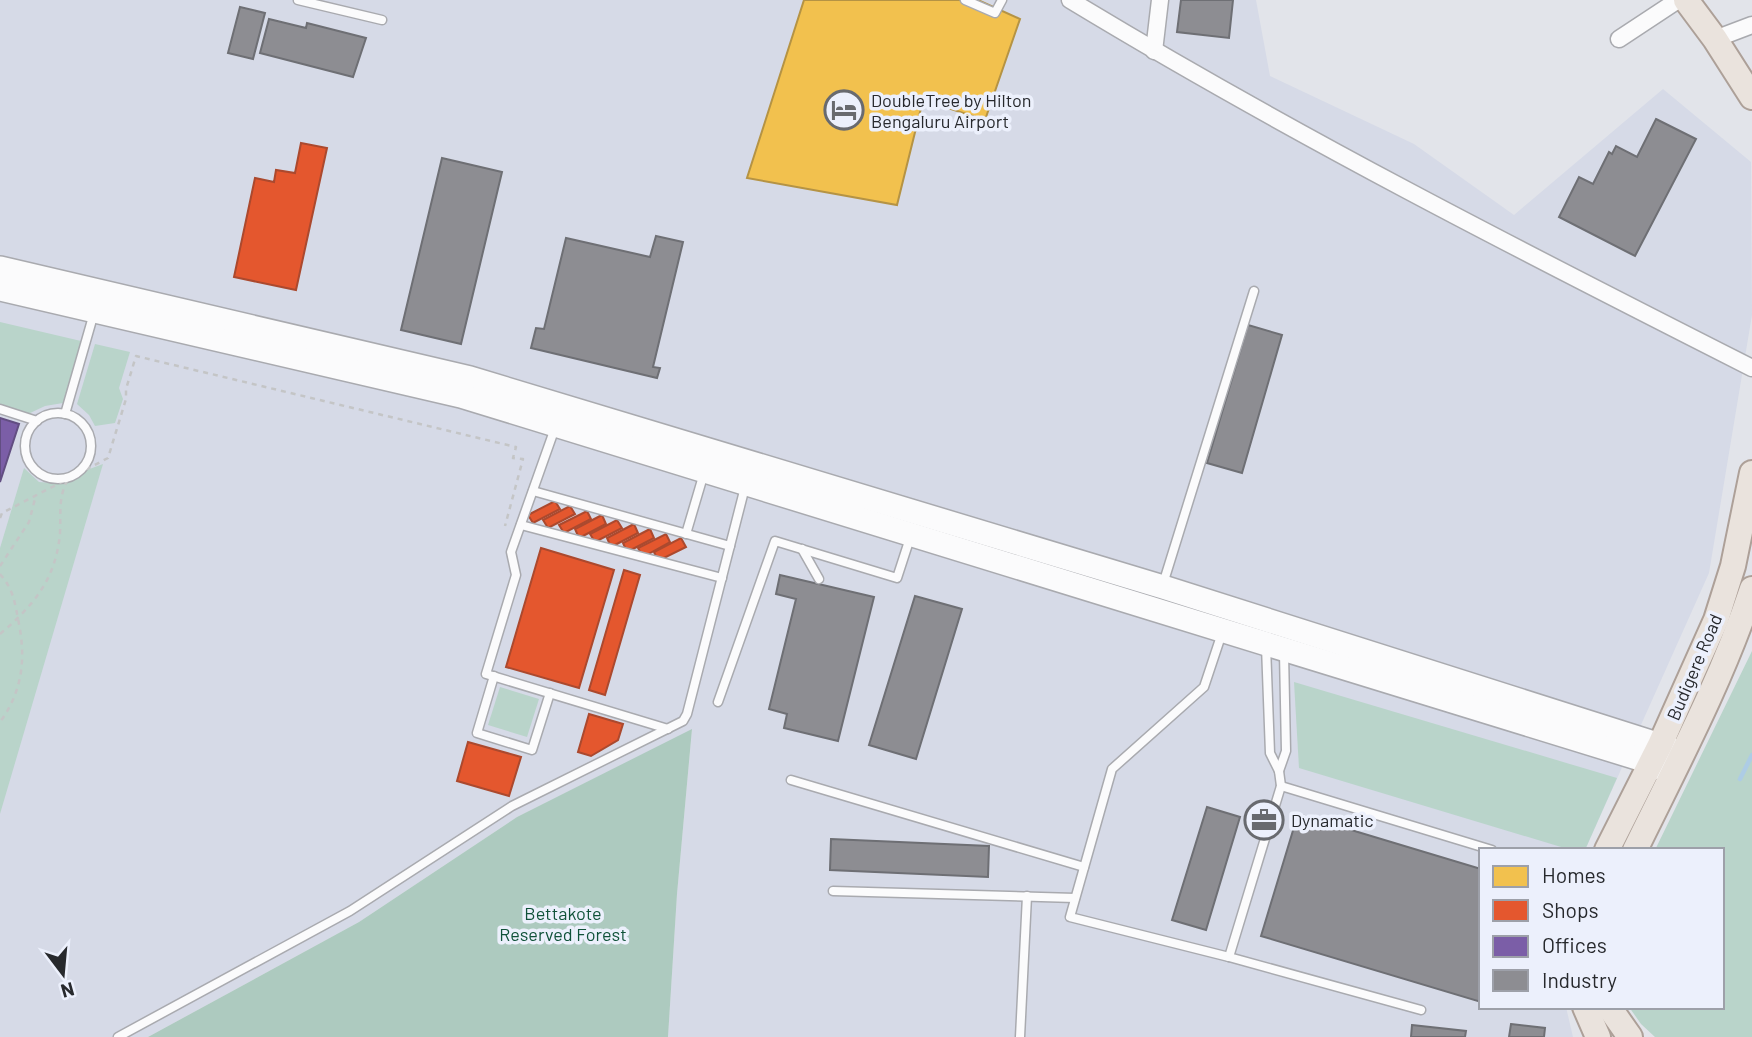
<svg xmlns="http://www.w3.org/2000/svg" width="1752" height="1037" font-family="Barlow,sans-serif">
	<rect width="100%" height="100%" fill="#e2e4ea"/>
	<!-- built -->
	<path fill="#d6dae7" d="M0 0H1256L1270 76 1414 144 1514 215 1663 89 1751 162 1752 315 1709 573 1585 850H1481V1007H1566L1573 1037H668L677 894 692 730 517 817 359 922 148 1037H0Z"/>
	<!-- green -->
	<g fill="#b9d4ca">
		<path d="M0 322 81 341 63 403 45 406 28 414 0 405Z"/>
		<path d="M95 344 130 352 119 388 123 399 115 423 95 426 89 415 77 404Z"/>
		<path d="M103 464 0 814V548L24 468 39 482 52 483Z"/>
		<path d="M1752 651V1037H1655L1641 1024 1629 1007H1722V850H1655Z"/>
		<path d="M1294 682 1617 778 1585 850H1571L1299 768Z"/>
		<path d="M500 687 539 699 527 737 488 725Z"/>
	</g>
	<!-- forest -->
	<path fill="#adcabf" d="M692 729 677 894 668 1037H148L359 922 517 817Z"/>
	<!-- homes -->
	<path fill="#f2c14e" stroke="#b59344" stroke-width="2" d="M804 0H978L1020 19 985 120 923 100 897 205 747 178Z"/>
	<!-- shops -->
	<g fill="#e4572e" stroke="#ab492e" stroke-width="2">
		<path d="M301 143 327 148 296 290 234 277 255 178 274 182 276 170 295 173Z"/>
		<path d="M555 501 560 509 533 523 528 515Z"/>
		<path d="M570 506 575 514 548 528 543 520Z"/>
		<path d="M587 511 591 519 564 533 559 525Z"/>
		<path d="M602 515 606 524 579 538 575 529Z"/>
		<path d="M617 520 622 528 595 542 590 534Z"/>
		<path d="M634 524 638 533 611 547 607 538Z"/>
		<path d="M650 529 654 538 627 552 623 543Z"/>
		<path d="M666 534 670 542 643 557 638 548Z"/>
		<path d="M681 538 686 547 658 561 654 552Z"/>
		<path d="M541 548 614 570 579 688 506 667Z"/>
		<path d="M624 570 640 575 605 695 589 690Z"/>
		<path d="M589 714 623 724 618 740 591 756 578 752Z"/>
		<path d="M468 742 521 757 509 796 457 781Z"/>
	</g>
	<!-- offices -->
	<path fill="#7b5ea7" stroke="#624e82" stroke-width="2" d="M0 418 19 424 0 482Z"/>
	<!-- industry -->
	<g fill="#8d8d92" stroke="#6e6f74" stroke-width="2">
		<path d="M1181 0H1233L1229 38 1177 32Z"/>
		<path d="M240 7 265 13 253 59 228 53Z"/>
		<path d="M269 19 306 28 307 23 366 38 353 77 260 53Z"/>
		<path d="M1656 119 1696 139 1635 256 1559 217 1579 177 1593 184 1609 152 1612 154 1616 146 1637 157Z"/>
		<path d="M442 158 502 172 461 344 401 330Z"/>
		<path d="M656 236 683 242 653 367 660 368 657 378 531 348 536 328 544 329 566 238 650 257Z"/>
		<path d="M1248 325 1282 335 1242 473 1207 463Z"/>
		<path d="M780 575 874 597 838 741 784 728 787 714 769 709 796 599 776 594Z"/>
		<path d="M915 596 962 609 916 759 869 745Z"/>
		<path d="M1207 807 1240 817 1206 930 1172 920Z"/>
		<path d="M1298 814 1481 869V1002L1261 936Z"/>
		<path d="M831 839 989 846 988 877 830 870Z"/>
		<path d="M1511 1024 1545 1028 1544 1037H1509Z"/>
		<path d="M1412 1025 1466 1031 1465 1037H1411Z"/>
	</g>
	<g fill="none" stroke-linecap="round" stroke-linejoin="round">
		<!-- stream -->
		<path stroke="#adcce5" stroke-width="4.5" d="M1740 779 1752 755"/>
		<!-- lane casing -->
		<g stroke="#a9aaaf" stroke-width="11">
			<g id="lane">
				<path d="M298 0 382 20"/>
				<path d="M965 0 995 13 1002 0"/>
				<path d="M0 409 37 421"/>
				<circle cx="58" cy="446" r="33"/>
				<path d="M65 414 94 313"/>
				<path d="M555 428 511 552 516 575 486 674 668 729"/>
				<path d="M533 491 730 546"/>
				<path d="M521 525 722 578"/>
				<path d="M686 534 704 473"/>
				<path d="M802 549 819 579"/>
				<path d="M1163 584 1254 291"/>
				<path d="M1222 633 1204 687 1112 769 1070 917 1229 957"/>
				<path d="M1266 646 1270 753 1279 771 1281 786 1229 957 1421 1010"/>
				<path d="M494 676 477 733 532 750 550 693"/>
				<path d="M718 702 775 541 897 578 910 538"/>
				<path d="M1279 771 1286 751 1284 653"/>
				<path d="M791 780 1084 867"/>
				<path d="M1281 786 1492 850"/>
				<path d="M833 891 1075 898"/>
				<path d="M118 1037 350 911 512 806 683 721 687 714 745 487"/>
				<path d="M1020 1037 1027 896"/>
			</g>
		</g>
		<!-- street casing -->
		<g stroke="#a9aaaf" stroke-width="19">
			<g id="street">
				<path d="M1070 0C1291 134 1521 251 1752 368"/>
				<path d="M1619 39 1678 0"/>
				<path d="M1715 39 1752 25"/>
				<path d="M1154 51 1160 0"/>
			</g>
		</g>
		<!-- secondary casing -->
		<g stroke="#a9aaaf" stroke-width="26">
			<g id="secondary">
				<path d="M0 268 470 378 1163 587 1660 745 1677 752"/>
				<path d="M0 289 461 396 1650 762 1666 771"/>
			</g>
		</g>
		<!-- primary casing -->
		<g stroke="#ada098" stroke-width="28">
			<g id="primary">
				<path d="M1686 0 1715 39 1752 97"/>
				<path d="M1607 850 1660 745 1716 620 1733 566 1752 473"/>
				<path d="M1635 850C1677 764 1722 680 1752 589"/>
				<path d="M1585 1007 1598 1037"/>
				<path d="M1609 1007 1630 1037"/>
			</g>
		</g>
		<!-- path -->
		<g stroke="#c4c5c6" stroke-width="2.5" stroke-dasharray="5 5" stroke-linecap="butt">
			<path d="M0 518 2 513 108 458 126 399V389L136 356 516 447 513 458 523 459 505 526"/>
			<path d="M0 566 29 522 36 495"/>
			<path d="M0 574C14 590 15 604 19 624 26 660 22 692 0 722"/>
			<path d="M0 634C34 605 56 579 60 533 61 513 58 497 68 479"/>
		</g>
		<!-- lane -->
		<use href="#lane" stroke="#fbfbfc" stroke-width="8"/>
		<!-- street -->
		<use href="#street" stroke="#fbfbfc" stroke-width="16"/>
		<!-- secondary -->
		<use href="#secondary" stroke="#fbfbfc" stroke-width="23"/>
		<!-- primary -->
		<use href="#primary" stroke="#eae3dd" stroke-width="24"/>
	</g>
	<!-- icons -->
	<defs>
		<g id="hotel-ring" transform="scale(2.0125)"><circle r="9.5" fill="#ecf0fc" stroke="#686a6f" stroke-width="1.5"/><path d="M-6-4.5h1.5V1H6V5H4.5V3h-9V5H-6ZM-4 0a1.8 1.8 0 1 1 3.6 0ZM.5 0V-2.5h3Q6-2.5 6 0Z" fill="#686a6f"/></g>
		<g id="office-ring" transform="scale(2.0125)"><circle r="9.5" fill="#ecf0fc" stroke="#686a6f" stroke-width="1.5"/><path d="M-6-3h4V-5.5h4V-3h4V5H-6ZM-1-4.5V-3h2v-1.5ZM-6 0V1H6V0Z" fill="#686a6f"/></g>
	</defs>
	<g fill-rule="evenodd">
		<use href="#hotel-ring" x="844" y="110"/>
		<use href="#office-ring" x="1264" y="820"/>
	</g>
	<g text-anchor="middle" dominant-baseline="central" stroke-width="7" stroke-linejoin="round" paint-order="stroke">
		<!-- poi labels -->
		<g font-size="18" fill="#27292d" stroke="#ecf0fc" text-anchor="start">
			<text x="871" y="100">DoubleTree by Hilton<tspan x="871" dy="21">Bengaluru Airport</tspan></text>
			<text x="1291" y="820">Dynamatic</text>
		</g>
		<!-- street labels -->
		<g font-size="18" fill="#27292d" stroke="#ecf0fc">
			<text transform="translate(1694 667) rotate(-67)">Budigere Road</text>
		</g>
		<!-- park labels -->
		<g font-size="18" fill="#105239" stroke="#ecf0fc">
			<text x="563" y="913">Bettakote<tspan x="563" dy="21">Reserved Forest</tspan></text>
		</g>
	</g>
	<!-- legend -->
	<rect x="1479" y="848" width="245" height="161" fill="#ecf0fc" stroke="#9da0a9" stroke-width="2"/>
	<rect x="1493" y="866" width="35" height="21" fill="#f2c14e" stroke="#9da0a9" stroke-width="2"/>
	<text x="1542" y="883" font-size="21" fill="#27292d">Homes</text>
	<rect x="1493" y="900" width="35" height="21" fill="#e4572e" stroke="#9da0a9" stroke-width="2"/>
	<text x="1542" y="918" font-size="21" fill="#27292d">Shops</text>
	<rect x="1493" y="936" width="35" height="21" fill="#7b5ea7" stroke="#9da0a9" stroke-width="2"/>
	<text x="1542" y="953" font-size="21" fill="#27292d">Offices</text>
	<rect x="1493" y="970" width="35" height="21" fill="#8d8d92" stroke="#9da0a9" stroke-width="2"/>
	<text x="1542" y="988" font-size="21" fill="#27292d">Industry</text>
	<!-- north arrow -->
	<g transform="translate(63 974) rotate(164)" stroke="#ecf0fc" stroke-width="5" paint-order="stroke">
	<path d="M0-5L12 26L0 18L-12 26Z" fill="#27292d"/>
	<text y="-10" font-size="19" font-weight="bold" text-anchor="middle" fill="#27292d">N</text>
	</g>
</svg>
